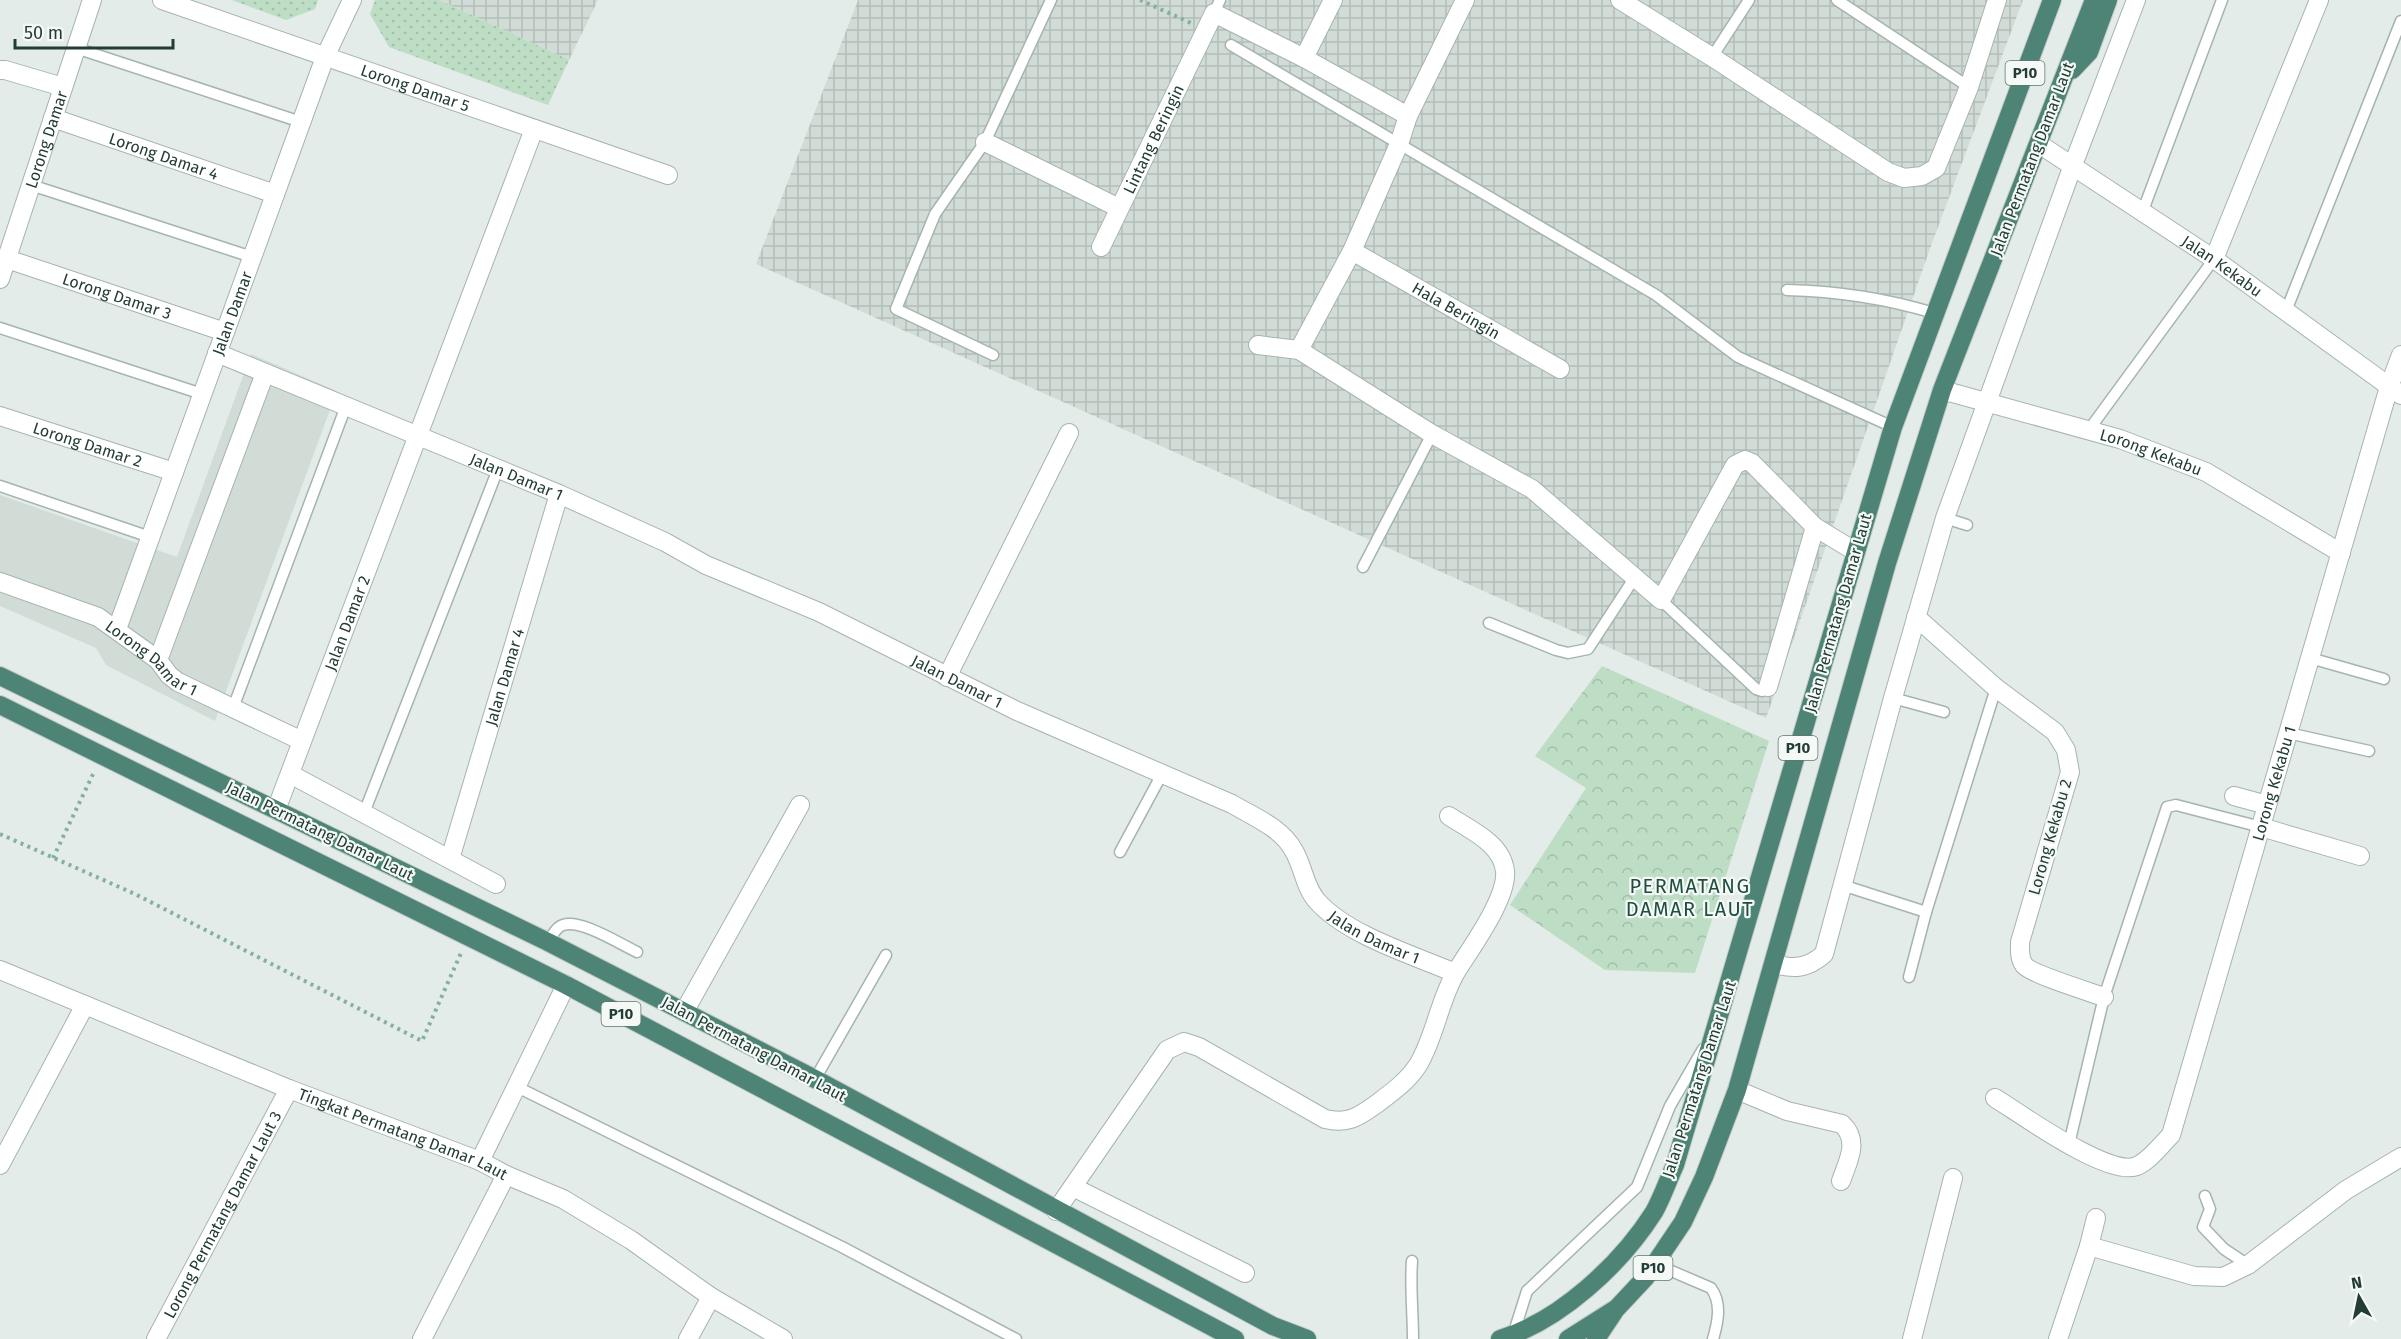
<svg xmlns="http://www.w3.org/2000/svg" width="2401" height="1339" font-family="'Fira Sans',sans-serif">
	<defs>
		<pattern id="industrial-grid" width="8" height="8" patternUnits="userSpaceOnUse" patternTransform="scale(1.5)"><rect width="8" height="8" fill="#d1dcd7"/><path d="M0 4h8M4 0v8" fill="none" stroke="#b3beb9"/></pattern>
		<pattern id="green-dots" width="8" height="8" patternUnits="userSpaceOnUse" patternTransform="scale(1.5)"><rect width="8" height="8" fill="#bdddc5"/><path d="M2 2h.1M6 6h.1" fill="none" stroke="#a2bfaa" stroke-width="1.8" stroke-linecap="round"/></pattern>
		<pattern id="forest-crowns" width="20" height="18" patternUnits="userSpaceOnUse" patternTransform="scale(1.5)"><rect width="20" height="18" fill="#bdddc5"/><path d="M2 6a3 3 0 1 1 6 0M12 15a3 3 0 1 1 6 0" fill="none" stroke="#a2bfaa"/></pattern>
	</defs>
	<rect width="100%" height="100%" fill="#e3ece8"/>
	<!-- built -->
	<path fill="#d1dcd7" d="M251 354 337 391 215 721 106 665 96 648 0 606V495L177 557Z"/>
	<!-- industrial -->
	<g fill="url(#industrial-grid)">
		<path d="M439 0H598L569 60Z"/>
		<path d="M858 0H2023L1932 243 1766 718 756 264Z"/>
	</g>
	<!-- green -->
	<g fill="url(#green-dots)">
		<path d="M232 0H318L315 9 286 20Z"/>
		<path d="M375 0H439L569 60 548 105 389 47 370 14Z"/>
	</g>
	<!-- forest -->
	<path fill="url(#forest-crowns)" d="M1602 666 1769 741 1695 973 1605 970 1510 905 1586 788 1535 756Z"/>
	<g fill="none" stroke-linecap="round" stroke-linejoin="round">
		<!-- service casing -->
		<g stroke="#a6b4af" stroke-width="13">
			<g id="service">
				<path d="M1837 0 1969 87"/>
				<path d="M1214 13 1220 0"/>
				<path d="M1231 45 1656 295 1738 357 1893 427"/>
				<path d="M76 48 301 122"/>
				<path d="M1712 57 1749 0"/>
				<path d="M31 185 252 257"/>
				<path d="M2142 213 2222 0"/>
				<path d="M1787 290C1837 291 1887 299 1934 313"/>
				<path d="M2286 311 2401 21"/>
				<path d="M0 328 202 394"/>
				<path d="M993 355 896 309 935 214 985 142 1051 0"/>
				<path d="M2088 431 2214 259"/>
				<path d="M0 486 150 537"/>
				<path d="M1945 518 1967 525"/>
				<path d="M1363 567 1432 434"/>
				<path d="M1661 600 1756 689 1762 691 1768 687"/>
				<path d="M1489 623 1556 650 1568 653 1588 649 1635 577"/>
				<path d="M2310 658 2384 679"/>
				<path d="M1893 698 1944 712"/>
				<path d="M233 708 346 406"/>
				<path d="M2288 733 2369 751"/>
				<path d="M364 813 498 469"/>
				<path d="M1120 852 1162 774"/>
				<path d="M1842 885 1926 912"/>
				<path d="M548 942C552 936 556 927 563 925 581 919 620 944 637 952"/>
				<path d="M1909 977 1926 912 1996 688"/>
				<path d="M815 1079 886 955"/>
				<path d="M517 1087 842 1247 1016 1339"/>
				<path d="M2069 1144 2104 997 2167 807 2176 805 2261 827"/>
				<path d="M2205 1196 2210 1209 2203 1227 2224 1249 2248 1265"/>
				<path d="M1412 1261C1410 1287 1413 1313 1413 1339"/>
				<path d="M1655 1264 1711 1288C1722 1303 1718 1322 1713 1339"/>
				<path d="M1513 1335 1527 1291 1637 1187 1670 1106 1703 1049"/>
			</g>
		</g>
		<!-- minor casing -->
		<g stroke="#a6b4af" stroke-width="20">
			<g id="minor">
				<path id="s1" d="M162 0 668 175"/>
				<path d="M1620 0 1712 57 1888 172 1904 178 1922 176 1936 168 1969 87 1997 0"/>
				<path d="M1304 58 1333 0"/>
				<path d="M0 70H5L63 87"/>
				<path id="s2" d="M53 118 275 194"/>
				<path d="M985 142 1119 208"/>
				<path id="s3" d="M2039 144 2214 259 2401 395"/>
				<path id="s4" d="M1101 247 1214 13 1304 58 1408 116"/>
				<path id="s5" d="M1352 251 1560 369"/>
				<path id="s6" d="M7 259 225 332"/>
				<path d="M2214 259 2319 0"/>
				<path id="s7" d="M0 279 92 0"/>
				<path d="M1258 345 1299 350 1432 434 1532 489 1661 600 1735 465 1745 460 1752 463 1815 527 1856 552"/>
				<path d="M1299 350 1352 251 1399 144 1408 116 1465 0"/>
				<path id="s8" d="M217 353 559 494 665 542 706 565 819 612 1017 711 1232 804C1254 817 1282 828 1294 851 1303 866 1305 888 1317 901 1347 935 1413 955 1455 973"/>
				<path id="s9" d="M1942 390 2120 439 2206 472 2341 553"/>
				<path id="s10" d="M0 416 174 472"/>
				<path id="s11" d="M0 582 98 617 158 660 169 675 178 682 302 741"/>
				<path d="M1916 617 1996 688 2055 732 2066 750 2070 772 2020 942C2020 950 2019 958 2024 965 2031 974 2090 992 2104 997"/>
				<path id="s12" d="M117 629 325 57 352 0"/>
				<path d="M158 660 265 373"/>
				<path d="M947 677 1069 433"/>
				<path d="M1768 687 1815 527"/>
				<path d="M290 774 496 884"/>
				<path d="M2234 796 2267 805"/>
				<path id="s13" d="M276 810 534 129"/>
				<path d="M2261 827 2360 856"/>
				<path id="s14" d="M450 859 559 494"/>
				<path d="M1773 964C1794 969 1807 969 1824 954L1893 698 1945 518 2073 165 2136 0"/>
				<path id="s15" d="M0 970 289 1089 480 1161 506 1175 563 1199 631 1240 711 1297 783 1339"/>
				<path d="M684 1012 800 805"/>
				<path d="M1737 1090 1787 1111 1842 1124C1860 1141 1848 1161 1841 1181"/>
				<path id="s16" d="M1995 1098C2021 1114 2109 1178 2137 1166 2150 1160 2161 1145 2171 1135L2389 387 2401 355"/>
				<path d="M480 1161 566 985"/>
				<path d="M0 1165 85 1005"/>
				<path d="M1073 1187 1245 1273"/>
				<path d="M1056 1211 1167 1050 1184 1042 1199 1047 1325 1119C1347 1124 1357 1118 1375 1105 1391 1093 1407 1082 1418 1065 1435 1037 1439 1001 1456 972 1470 949 1508 898 1505 871 1502 843 1470 830 1449 816"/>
				<path d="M2089 1246 2194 1276 2223 1277 2248 1265 2346 1190 2401 1157"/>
				<path id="s17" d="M156 1339 289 1089"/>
				<path d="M422 1339 506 1175"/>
				<path d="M688 1339 711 1297"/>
				<path d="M1912 1339 1953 1178"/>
				<path d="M2058 1339 2089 1246 2096 1218"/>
			</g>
		</g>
		<!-- trunk casing -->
		<g stroke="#c1c9c7" stroke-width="20">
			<g id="trunk">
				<path d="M2072 70 2089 52 2108 0"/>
				<path d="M0 676 548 942 815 1079 1273 1326 1307 1339"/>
				<path d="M0 705 566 985 1235 1339"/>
				<path d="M1500 1339C1560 1321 1621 1264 1654 1212 1662 1198 1668 1180 1675 1165L1893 427 2052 0"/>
				<path d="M1568 1339 1617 1308 1646 1277 1683 1222 1704 1177 1737 1090 1887 563 1942 390 2094 0"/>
				<path d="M1596 1339 1614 1312"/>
			</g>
		</g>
		<!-- path -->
		<g stroke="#85afa1" stroke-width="4" stroke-dasharray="3 4.5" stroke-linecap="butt">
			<path d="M1140 0 1191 23"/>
			<path d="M0 834 135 894 422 1041 461 953"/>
			<path d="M53 858 94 772"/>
		</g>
		<!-- service -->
		<use href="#service" stroke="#fff" stroke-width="10"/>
		<!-- minor -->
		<use href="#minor" stroke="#fff" stroke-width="18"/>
		<!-- trunk -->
		<use href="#trunk" stroke="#4d8476" stroke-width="18"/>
	</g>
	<g text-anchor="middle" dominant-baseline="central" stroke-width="4.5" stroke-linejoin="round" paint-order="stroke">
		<!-- shield labels -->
		<g fill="#f4f9f6" stroke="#627570" stroke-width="1.5">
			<rect x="2005.5" y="61" width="39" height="24" rx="4.5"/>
			<rect x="1778.5" y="736" width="39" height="24" rx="4.5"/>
			<rect x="601.5" y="1002" width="39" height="24" rx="4.5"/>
			<rect x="1633.5" y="1256" width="39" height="24" rx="4.5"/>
		</g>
		<g font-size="15" font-weight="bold" fill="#233d36">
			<text x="2025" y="73">P10</text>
			<text x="1798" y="748">P10</text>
			<text x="621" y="1014">P10</text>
			<text x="1653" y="1268">P10</text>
		</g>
		<!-- street labels -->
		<g font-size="16" fill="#233d36" stroke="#f4f9f6">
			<text stroke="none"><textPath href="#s1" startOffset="268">Lorong Damar 5</textPath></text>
			<text stroke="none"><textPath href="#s4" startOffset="120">Lintang Beringin</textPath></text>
			<text stroke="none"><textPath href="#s7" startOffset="147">Lorong Damar</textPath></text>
			<text stroke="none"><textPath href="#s2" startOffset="117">Lorong Damar 4</textPath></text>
			<text transform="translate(2032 159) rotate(-69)">Jalan Permatang Damar Laut</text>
			<text stroke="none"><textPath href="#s3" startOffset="220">Jalan Kekabu</textPath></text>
			<text stroke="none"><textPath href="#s6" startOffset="116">Lorong Damar 3</textPath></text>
			<text stroke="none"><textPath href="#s5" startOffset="120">Hala Beringin</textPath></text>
			<text stroke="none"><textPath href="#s12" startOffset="336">Jalan Damar</textPath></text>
			<text stroke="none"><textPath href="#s10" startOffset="92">Lorong Damar 2</textPath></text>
			<text stroke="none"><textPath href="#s9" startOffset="218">Lorong Kekabu</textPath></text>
			<text stroke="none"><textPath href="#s8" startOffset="324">Jalan Damar 1</textPath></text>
			<text transform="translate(1838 613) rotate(-74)">Jalan Permatang Damar Laut</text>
			<text stroke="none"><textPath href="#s13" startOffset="200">Jalan Damar 2</textPath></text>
			<text stroke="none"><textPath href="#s11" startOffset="172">Lorong Damar 1</textPath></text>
			<text stroke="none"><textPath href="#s14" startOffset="190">Jalan Damar 4</textPath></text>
			<text stroke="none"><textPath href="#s8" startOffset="810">Jalan Damar 1</textPath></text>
			<text stroke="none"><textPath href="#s16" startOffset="573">Lorong Kekabu 1</textPath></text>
			<text transform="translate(320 831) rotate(26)">Jalan Permatang Damar Laut</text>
			<text transform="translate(2050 837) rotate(-74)">Lorong Kekabu 2</text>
			<text stroke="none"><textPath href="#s8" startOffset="1314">Jalan Damar 1</textPath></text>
			<text transform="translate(754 1049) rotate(28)">Jalan Permatang Damar Laut</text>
			<text transform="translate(1699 1079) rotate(-72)">Jalan Permatang Damar Laut</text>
			<text stroke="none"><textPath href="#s15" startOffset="435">Tingkat Permatang Damar Laut</textPath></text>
			<text stroke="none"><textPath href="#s17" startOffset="141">Lorong Permatang Damar Laut 3</textPath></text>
		</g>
		<!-- quarter labels -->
		<g font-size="20" letter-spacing="1.5" fill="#204f42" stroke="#f4f9f6">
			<text x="1690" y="886">PERMATANG<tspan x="1690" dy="23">DAMAR LAUT</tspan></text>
		</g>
	</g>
	<!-- north arrow -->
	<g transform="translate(2359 1297) rotate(351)" stroke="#f4f9f6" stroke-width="4.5" paint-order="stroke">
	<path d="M0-4.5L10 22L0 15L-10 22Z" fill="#233d36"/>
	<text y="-9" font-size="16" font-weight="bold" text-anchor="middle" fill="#233d36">N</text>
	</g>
	<!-- scale -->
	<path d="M15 39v9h158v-9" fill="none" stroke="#233d36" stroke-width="3"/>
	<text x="24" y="39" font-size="18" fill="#233d36" stroke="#f4f9f6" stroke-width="4.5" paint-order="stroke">50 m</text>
</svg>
